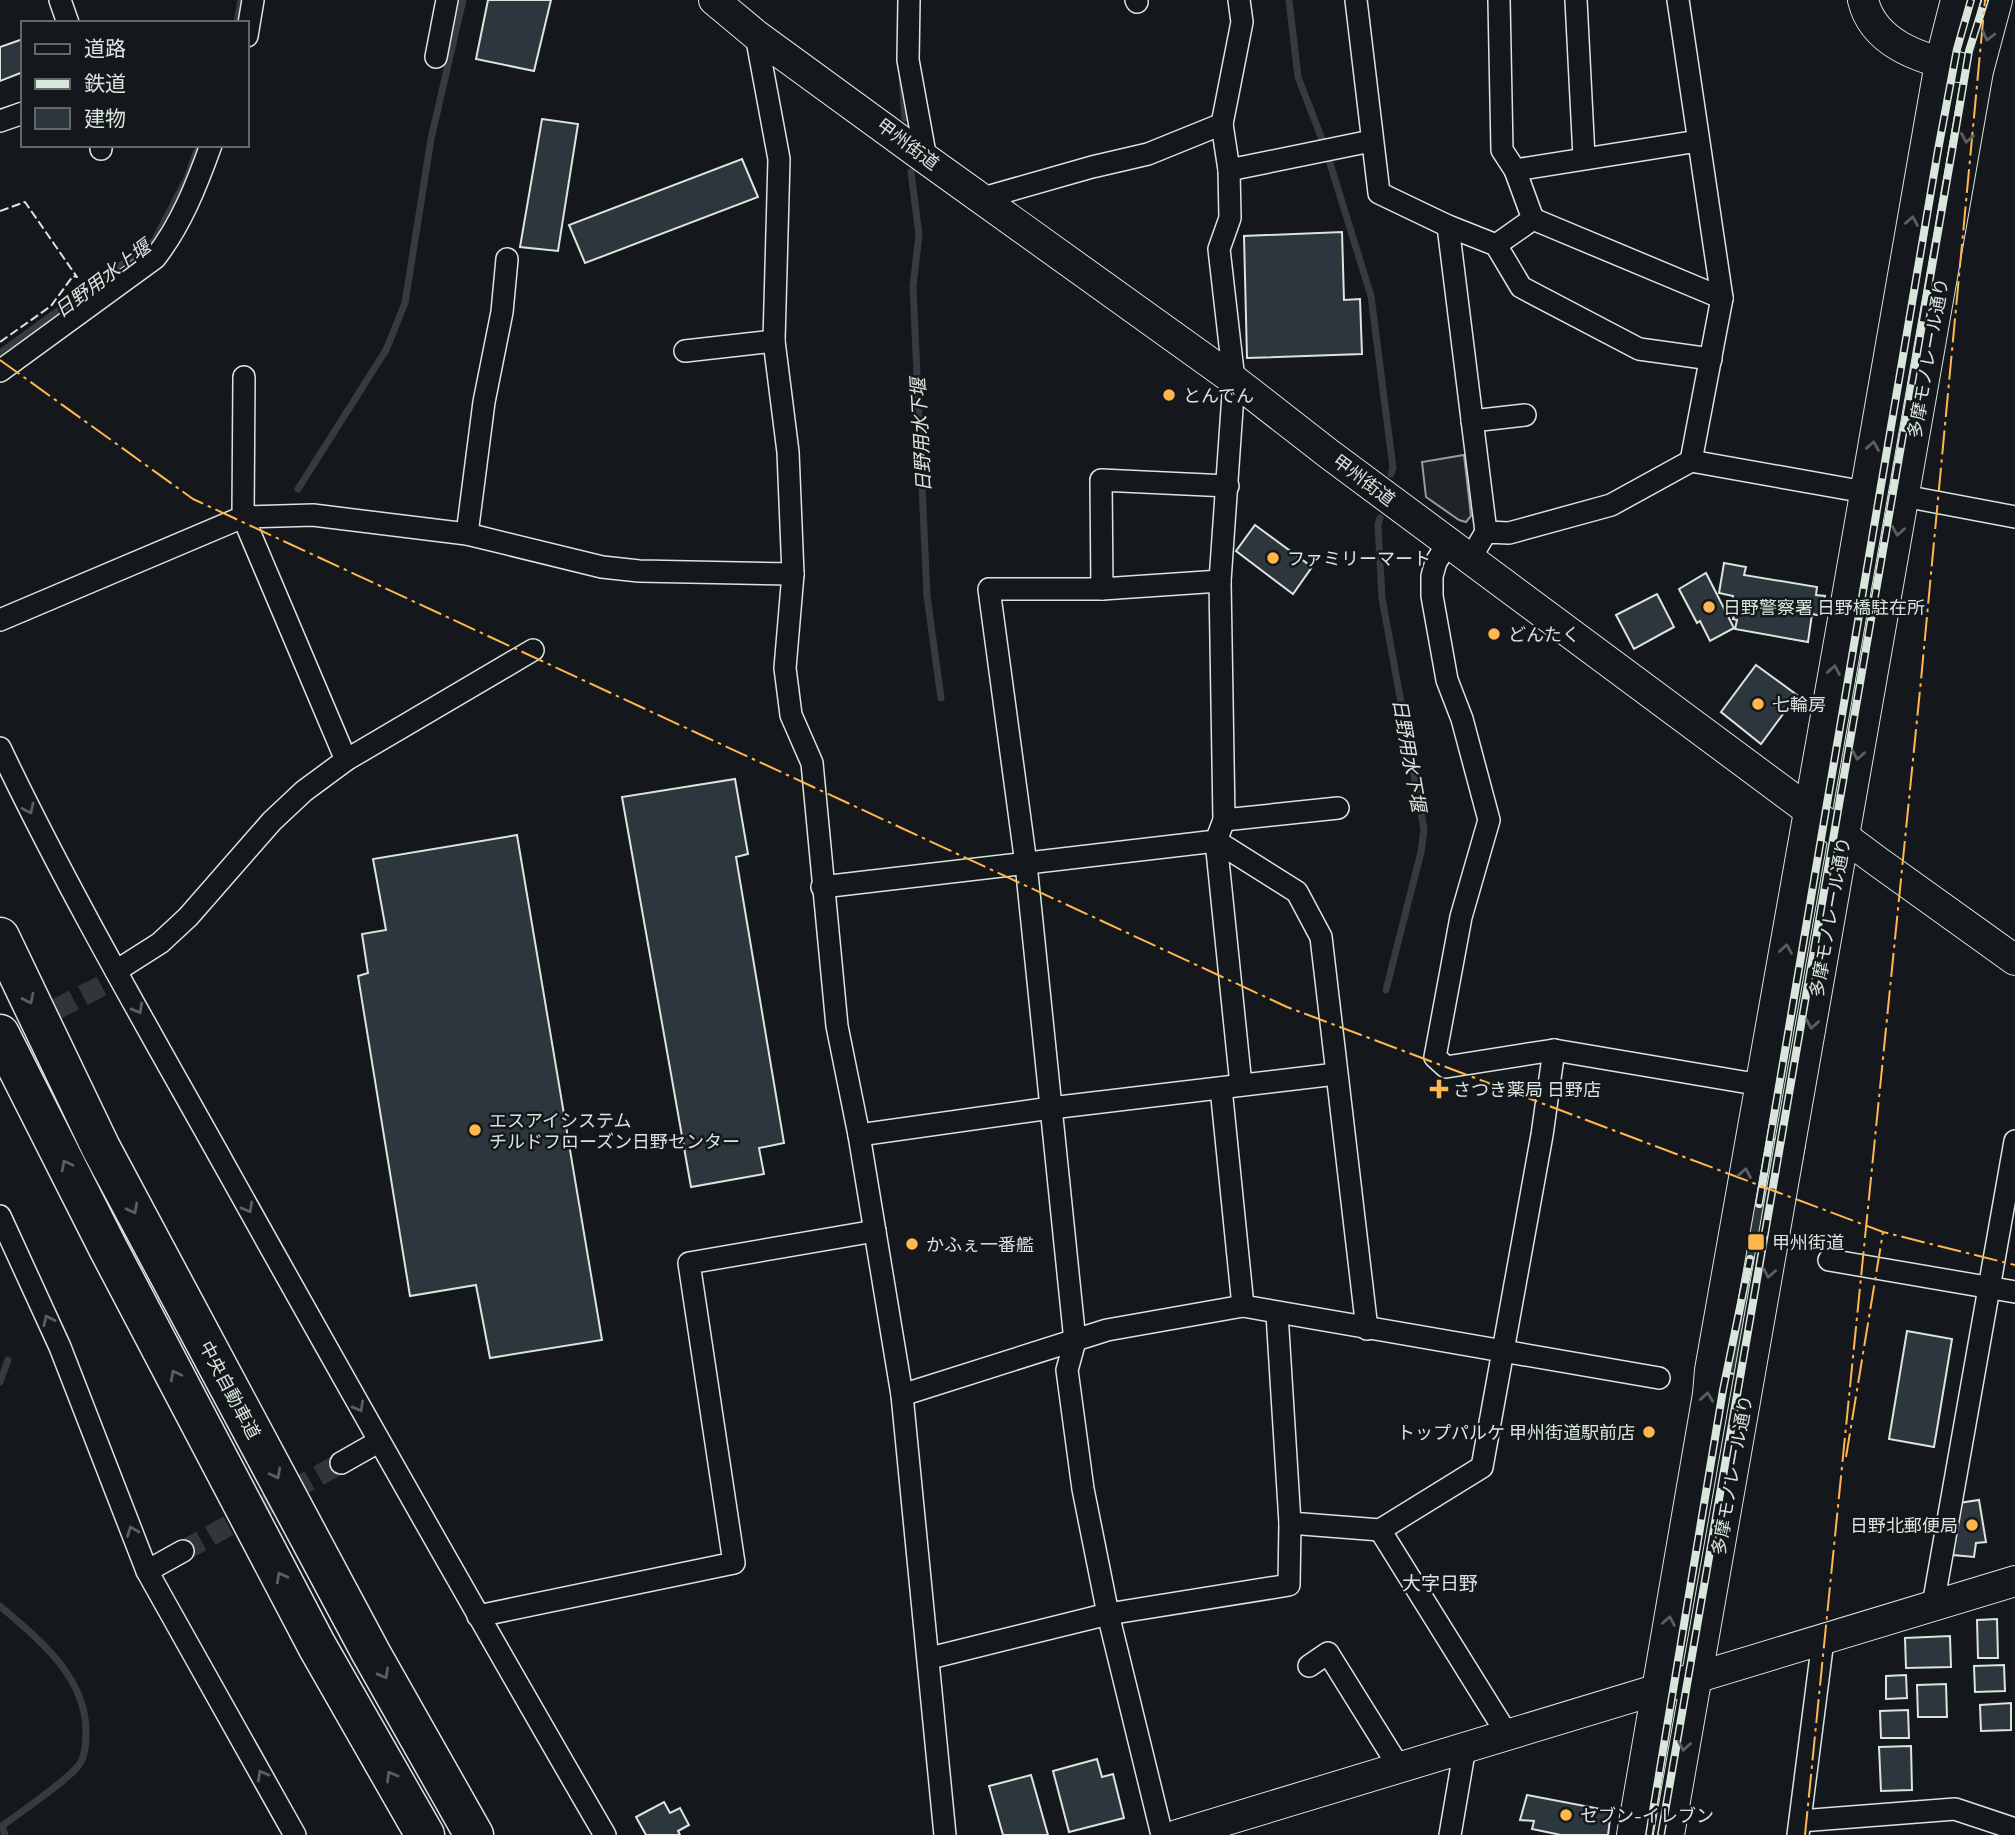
<svg xmlns="http://www.w3.org/2000/svg" width="2015" height="1835" font-family="'Titillium Web','Noto Sans JP',sans-serif">
	<rect width="100%" height="100%" fill="#14181c"/>
	<!-- green -->
	<path fill="#202428" stroke="#939e99" stroke-width="2" d="M1464 455 1471 516 1466 522 1459 520 1426 497 1422 462Z"/>
	<g fill="none" stroke-linecap="round" stroke-linejoin="round">
		<!-- stream -->
		<g stroke="#363b3e" stroke-width="7">
			<path d="M1289 0 1298 77 1325 147 1371 296 1393 468 1391 474"/>
			<path d="M237 23 241 0"/>
			<path d="M902 78 905 118"/>
			<path d="M911 172 919 235 913 286 927 596 941 698"/>
			<path d="M0 353 154 241 187 178 199 145"/>
			<path d="M298 489 386 350 405 303 431 139 463 0"/>
			<path d="M1380 518 1378 525 1382 598 1424 829 1421 852 1386 990"/>
			<path d="M0 1382 8 1360"/>
			<path d="M0 1606C38 1639 85 1675 86 1730 86 1740 86 1752 81 1762 73 1777 18 1814 2 1826L5 1835"/>
		</g>
	</g>
	<!-- building -->
	<g fill="#2c363c" stroke="#d8e6dc" stroke-width="2">
		<path d="M488 0H551L534 71 476 59Z"/>
		<path d="M23 39V72L0 81V47Z"/>
		<path d="M542 119 578 124 558 251 520 247Z"/>
		<path d="M742 159 758 197 585 263 569 225Z"/>
		<path d="M1342 232 1344 300 1360 299 1362 354 1247 358 1244 236Z"/>
		<path d="M1255 525 1312 567 1293 594 1236 551Z"/>
		<path d="M1724 563 1746 567 1744 575 1817 587 1816 595 1825 596 1822 616 1812 614 1808 642 1735 629 1737 620 1733 619 1734 616 1730 614 1733 596 1719 593Z"/>
		<path d="M1706 573 1734 628 1710 641 1700 621 1697 623 1679 589Z"/>
		<path d="M1657 594 1674 627 1634 649 1616 615Z"/>
		<path d="M1756 665 1797 695 1761 744 1721 712Z"/>
		<path d="M735 779 748 854 736 857 784 1143 759 1148 764 1174 691 1187 622 797Z"/>
		<path d="M517 835 602 1340 490 1358 476 1285 410 1296 358 976 368 973 362 934 386 930 373 859Z"/>
		<path d="M1746 1134 1805 1145 1761 1379 1702 1368Z"/>
		<path d="M1907 1331 1952 1339 1934 1447 1889 1439Z"/>
		<path d="M1979 1500 1986 1542 1976 1543 1974 1557 1953 1555 1959 1503Z"/>
		<path d="M1997 1619 1998 1658H1978L1977 1620Z"/>
		<path d="M1950 1636 1951 1667 1906 1668 1905 1638Z"/>
		<path d="M2004 1665 2005 1691 1975 1692 1974 1666Z"/>
		<path d="M1906 1675 1907 1698 1886 1699V1676Z"/>
		<path d="M1946 1684 1947 1717H1918L1917 1685Z"/>
		<path d="M2011 1703V1730L1981 1731 1980 1705Z"/>
		<path d="M1908 1710 1909 1738H1881L1880 1711Z"/>
		<path d="M1911 1746 1912 1790 1881 1791 1879 1747Z"/>
		<path d="M1097 1759 1102 1777 1113 1774 1124 1818 1069 1832 1053 1771Z"/>
		<path d="M1031 1775 1048 1835H1003L989 1786Z"/>
		<path d="M1527 1795 1611 1811 1608 1835H1561L1532 1829 1534 1821 1520 1820Z"/>
		<path d="M664 1802 670 1813 680 1808 689 1825 678 1831 680 1835H646L636 1817Z"/>
	</g>
	<g fill="none" stroke-linecap="round" stroke-linejoin="round">
		<!-- street-tunnel -->
		<g stroke="#313739" stroke-width="21" stroke-dasharray="21 10" stroke-linecap="butt">
			<path d="M0 1038 119 977"/>
			<path d="M183 1551 341 1463"/>
		</g>
		<!-- street casing -->
		<g stroke="#d8e6dc" stroke-width="24">
			<g id="street">
				<path d="M60 0 68 23"/>
				<path d="M909 0 908 60 926 159"/>
				<path d="M1136 0 1137 2"/>
				<path d="M1239 0 1242 22 1222 124 1229 170 1230 218 1219 249 1234 380 1220 581 1224 820 1216 841 1297 892 1321 937 1367 1329"/>
				<path d="M1356 0 1379 193 1448 226 1496 245 1521 287 1639 349 1711 359"/>
				<path d="M1576 0 1584 157"/>
				<path d="M1678 0 1722 298 1691 461"/>
				<path d="M756 35 779 159 774 341 788 452 793 574 785 668 791 715 812 763 837 1026 859 1135 902 1395 945 1835"/>
				<path d="M247 36 253 0"/>
				<path d="M436 57 447 0"/>
				<path d="M0 121 23 113"/>
				<path d="M101 145V149"/>
				<path d="M1229 170 1371 141"/>
				<path d="M1515 170 1698 141"/>
				<path d="M983 198 1092 167 1148 154 1222 124"/>
				<path d="M1533 219 1722 298"/>
				<path d="M1448 226 1486 532"/>
				<path d="M1496 245 1533 219 1515 170 1502 150 1499 0"/>
				<path d="M685 351 774 341"/>
				<path d="M0 371 155 258C181 225 197 184 211 145"/>
				<path d="M1472 421 1525 415"/>
				<path d="M1904 496 2015 517"/>
				<path d="M467 534 484 402 502 312 507 259"/>
				<path d="M1448 543 1436 562 1432 576V596L1447 680 1462 719 1489 820 1461 917 1435 1057 1446 1067 1554 1050 1761 1085"/>
				<path d="M1470 559 1486 532 1509 533 1611 505 1691 461 1865 492"/>
				<path d="M1102 589 1101 480 1228 486"/>
				<path d="M0 620 243 517 244 377"/>
				<path d="M0 748C68 891 148 1028 225 1166 350 1390 476 1613 605 1835"/>
				<path d="M346 760 243 517 313 515 467 534 602 567 639 571 793 574"/>
				<path d="M1224 820 1338 808"/>
				<path d="M822 887 1216 841 1241 1085"/>
				<path d="M116 971 160 943 188 917 272 821 304 791 346 760 533 650"/>
				<path d="M1221 1088 1243 1306"/>
				<path d="M859 1135 1051 1108 1336 1074"/>
				<path d="M0 1216 60 1347 147 1571 295 1835"/>
				<path d="M1829 1260 2015 1292"/>
				<path d="M1277 1314 1290 1523 1380 1530"/>
				<path d="M902 1395 1107 1330 1243 1306 1659 1378"/>
				<path d="M341 1463 378 1442"/>
				<path d="M147 1571 183 1551"/>
				<path d="M1933 1605 2015 1141"/>
				<path d="M478 1616 734 1563 689 1263 875 1231"/>
				<path d="M930 1658 1108 1614 1289 1585 1290 1523"/>
				<path d="M1309 1666 1328 1653 1399 1767"/>
				<path d="M1507 1734 1380 1530 1482 1467 1542 1135 1554 1050"/>
				<path d="M1800 1821 1955 1809 2015 1829"/>
				<path d="M1162 1835 1108 1614 1083 1489 1067 1370 1075 1341 1026 864 989 589H1102L1220 581"/>
				<path d="M1450 1835 1465 1747"/>
				<path d="M1798 1835 1823 1640"/>
			</g>
		</g>
		<!-- secondary casing -->
		<g stroke="#d8e6dc" stroke-width="32">
			<g id="secondary">
				<path d="M714 0 756 35 926 159 1234 380 1329 454 1877 861 2015 960"/>
				<path d="M1863 0C1873 43 1919 58 1958 67"/>
				<path d="M1177 1835 2015 1581"/>
				<path d="M1632 1835 1708 1394 1710 1370C1789 934 1864 499 1940 63L1956 0"/>
				<path d="M1669 1835 1978 71 1997 0"/>
			</g>
		</g>
		<!-- highway casing -->
		<g stroke="#d8e6dc" stroke-width="41">
			<g id="highway">
				<path d="M0 937 101 1148 371 1653 474 1835"/>
				<path d="M0 1034 108 1248 317 1646 425 1835"/>
			</g>
		</g>
		<!-- street -->
		<use href="#street" stroke="#14181c" stroke-width="21"/>
		<!-- secondary -->
		<use href="#secondary" stroke="#14181c" stroke-width="30"/>
		<!-- highway -->
		<use href="#highway" stroke="#14181c" stroke-width="38"/>
		<!-- rail casing -->
		<g stroke="#d8e6dc" stroke-width="8">
			<g id="rail">
				<path d="M1759 1204 1938 150 1957 49 1971 0"/>
				<path d="M1649 1835 1723 1390 1750 1259"/>
				<path d="M1661 1835 1953 145 1969 51 1985 0"/>
			</g>
		</g>
		<!-- rail -->
		<use href="#rail" stroke="#14181c" stroke-width="5" stroke-dasharray="16" stroke-linecap="butt"/>
		<!-- fence -->
		<path stroke="#d8e6dc" stroke-width="2" stroke-dasharray="9 3.5" stroke-linecap="butt" d="M0 211 25 202 77 277 73 276 51 306 0 342"/>
		<!-- power -->
		<g stroke="#ffb74d" stroke-width="2" stroke-dasharray="24 5 3.5 5" stroke-linecap="butt">
			<path d="M0 360 193 499 1287 1007 1883 1232 2015 1265"/>
			<path d="M1846 1457 1883 1232"/>
			<path d="M1805 1835 1921 680 1985 0"/>
		</g>
	</g>
	<!-- one-way arrows -->
	<defs><path id="oneway-chevron" d="M-2-3.5L2.5 0L-2 3.5" fill="none" stroke-width="1.6" stroke-linecap="round" stroke-linejoin="round" transform="scale(1.75)"/></defs>
	<g stroke="#59605f">
		<use href="#oneway-chevron" transform="translate(1988 36) rotate(104)"/>
		<use href="#oneway-chevron" transform="translate(1967 138) rotate(100)"/>
		<use href="#oneway-chevron" transform="translate(1912 221) rotate(-80)"/>
		<use href="#oneway-chevron" transform="translate(1873 446) rotate(-80)"/>
		<use href="#oneway-chevron" transform="translate(1898 531) rotate(100)"/>
		<use href="#oneway-chevron" transform="translate(1834 670) rotate(-80)"/>
		<use href="#oneway-chevron" transform="translate(1858 755) rotate(100)"/>
		<use href="#oneway-chevron" transform="translate(29 809) rotate(65)"/>
		<use href="#oneway-chevron" transform="translate(1786 949) rotate(-81)"/>
		<use href="#oneway-chevron" transform="translate(29 999) rotate(64)"/>
		<use href="#oneway-chevron" transform="translate(138 1009) rotate(61)"/>
		<use href="#oneway-chevron" transform="translate(1812 1024) rotate(100)"/>
		<use href="#oneway-chevron" transform="translate(66 1165) rotate(-117)"/>
		<use href="#oneway-chevron" transform="translate(1745 1173) rotate(-80)"/>
		<use href="#oneway-chevron" transform="translate(248 1208) rotate(61)"/>
		<use href="#oneway-chevron" transform="translate(133 1209) rotate(62)"/>
		<use href="#oneway-chevron" transform="translate(1769 1273) rotate(100)"/>
		<use href="#oneway-chevron" transform="translate(48 1320) rotate(-115)"/>
		<use href="#oneway-chevron" transform="translate(175 1375) rotate(-118)"/>
		<use href="#oneway-chevron" transform="translate(1707 1397) rotate(-82)"/>
		<use href="#oneway-chevron" transform="translate(359 1407) rotate(61)"/>
		<use href="#oneway-chevron" transform="translate(276 1474) rotate(62)"/>
		<use href="#oneway-chevron" transform="translate(132 1531) rotate(-111)"/>
		<use href="#oneway-chevron" transform="translate(281 1577) rotate(-118)"/>
		<use href="#oneway-chevron" transform="translate(1669 1621) rotate(-80)"/>
		<use href="#oneway-chevron" transform="translate(384 1674) rotate(61)"/>
		<use href="#oneway-chevron" transform="translate(1684 1746) rotate(99)"/>
		<use href="#oneway-chevron" transform="translate(262 1775) rotate(-119)"/>
		<use href="#oneway-chevron" transform="translate(391 1776) rotate(-120)"/>
	</g>
	<!-- markers -->
	<g fill="#ffb74d" stroke="#14181c" stroke-width="2.5">
		<circle cx="1169" cy="395" r="7"/>
		<circle cx="1273" cy="558" r="7"/>
		<circle cx="1709" cy="607" r="7"/>
		<circle cx="1494" cy="634" r="7"/>
		<circle cx="1758" cy="704" r="7"/>
		<path d="M1435.5 1078.5h7v7h7v7h-7v7h-7v-7h-7v-7h7z"/>
		<circle cx="475" cy="1130" r="7"/>
		<rect x="1747" y="1233" width="18" height="18" rx="3.5"/>
		<circle cx="912" cy="1244" r="7"/>
		<circle cx="1649" cy="1432" r="7"/>
		<circle cx="1972" cy="1525" r="7"/>
		<circle cx="1566" cy="1815" r="7"/>
	</g>
	<g text-anchor="middle" dominant-baseline="central" stroke-width="5" stroke-linejoin="round" paint-order="stroke">
		<!-- street labels -->
		<g font-size="18" fill="#d8e6dc" stroke="#14181c">
			<text transform="translate(908 144) rotate(37)">甲州街道</text>
			<text transform="translate(1928 358) rotate(-80)">多摩モノレール通り</text>
			<text transform="translate(1364 480) rotate(37)">甲州街道</text>
			<text transform="translate(1830 917) rotate(-80)">多摩モノレール通り</text>
			<text transform="translate(230 1390) rotate(62)">中央自動車道</text>
			<text transform="translate(1732 1475) rotate(-80)">多摩モノレール通り</text>
		</g>
		<!-- poi labels -->
		<g font-size="18" fill="#d8e6dc" stroke="#14181c" text-anchor="start">
			<text x="1183" y="395">とんでん</text>
			<text x="1287" y="558">ファミリーマート</text>
			<text x="1723" y="607">日野警察署 日野橋駐在所</text>
			<text x="1508" y="634">どんたく</text>
			<text x="1772" y="704">七輪房</text>
			<text x="1453" y="1089">さつき薬局 日野店</text>
			<text x="489" y="1120">エスアイシステム<tspan x="489" dy="21">チルドフローズン日野センター</tspan></text>
			<text x="1772" y="1242">甲州街道</text>
			<text x="926" y="1244">かふぇ一番艦</text>
			<text x="1635" y="1432" text-anchor="end">トップパルケ 甲州街道駅前店</text>
			<text x="1958" y="1525" text-anchor="end">日野北郵便局</text>
			<text x="1580" y="1815">セブン-イレブン</text>
		</g>
		<!-- water labels -->
		<g font-size="19" font-style="italic" fill="#d8e6dc" stroke="#14181c">
			<text transform="translate(102 278) rotate(-37)">日野用水上堰</text>
			<text transform="translate(920 435) rotate(-93)">日野用水下堰</text>
			<text transform="translate(1410 755) rotate(80)">日野用水下堰</text>
		</g>
		<!-- neighbourhood labels -->
		<g font-size="19" fill="#d8e6dc" stroke="#14181c">
			<text x="1440" y="1582">大字日野</text>
		</g>
	</g>
	<!-- legend -->
	<rect x="21" y="21" width="228" height="126" fill="#14181c" stroke="#626a69" stroke-width="2"/>
	<rect x="35" y="44" width="35" height="10" fill="#14181c" stroke="#626a69" stroke-width="2"/>
	<text x="84" y="56" font-size="21" fill="#d8e6dc">道路</text>
	<rect x="35" y="79" width="35" height="10" fill="#d8e6dc" stroke="#626a69" stroke-width="2"/>
	<text x="84" y="91" font-size="21" fill="#d8e6dc">鉄道</text>
	<rect x="35" y="108" width="35" height="21" fill="#2c363c" stroke="#626a69" stroke-width="2"/>
	<text x="84" y="126" font-size="21" fill="#d8e6dc">建物</text>
</svg>
